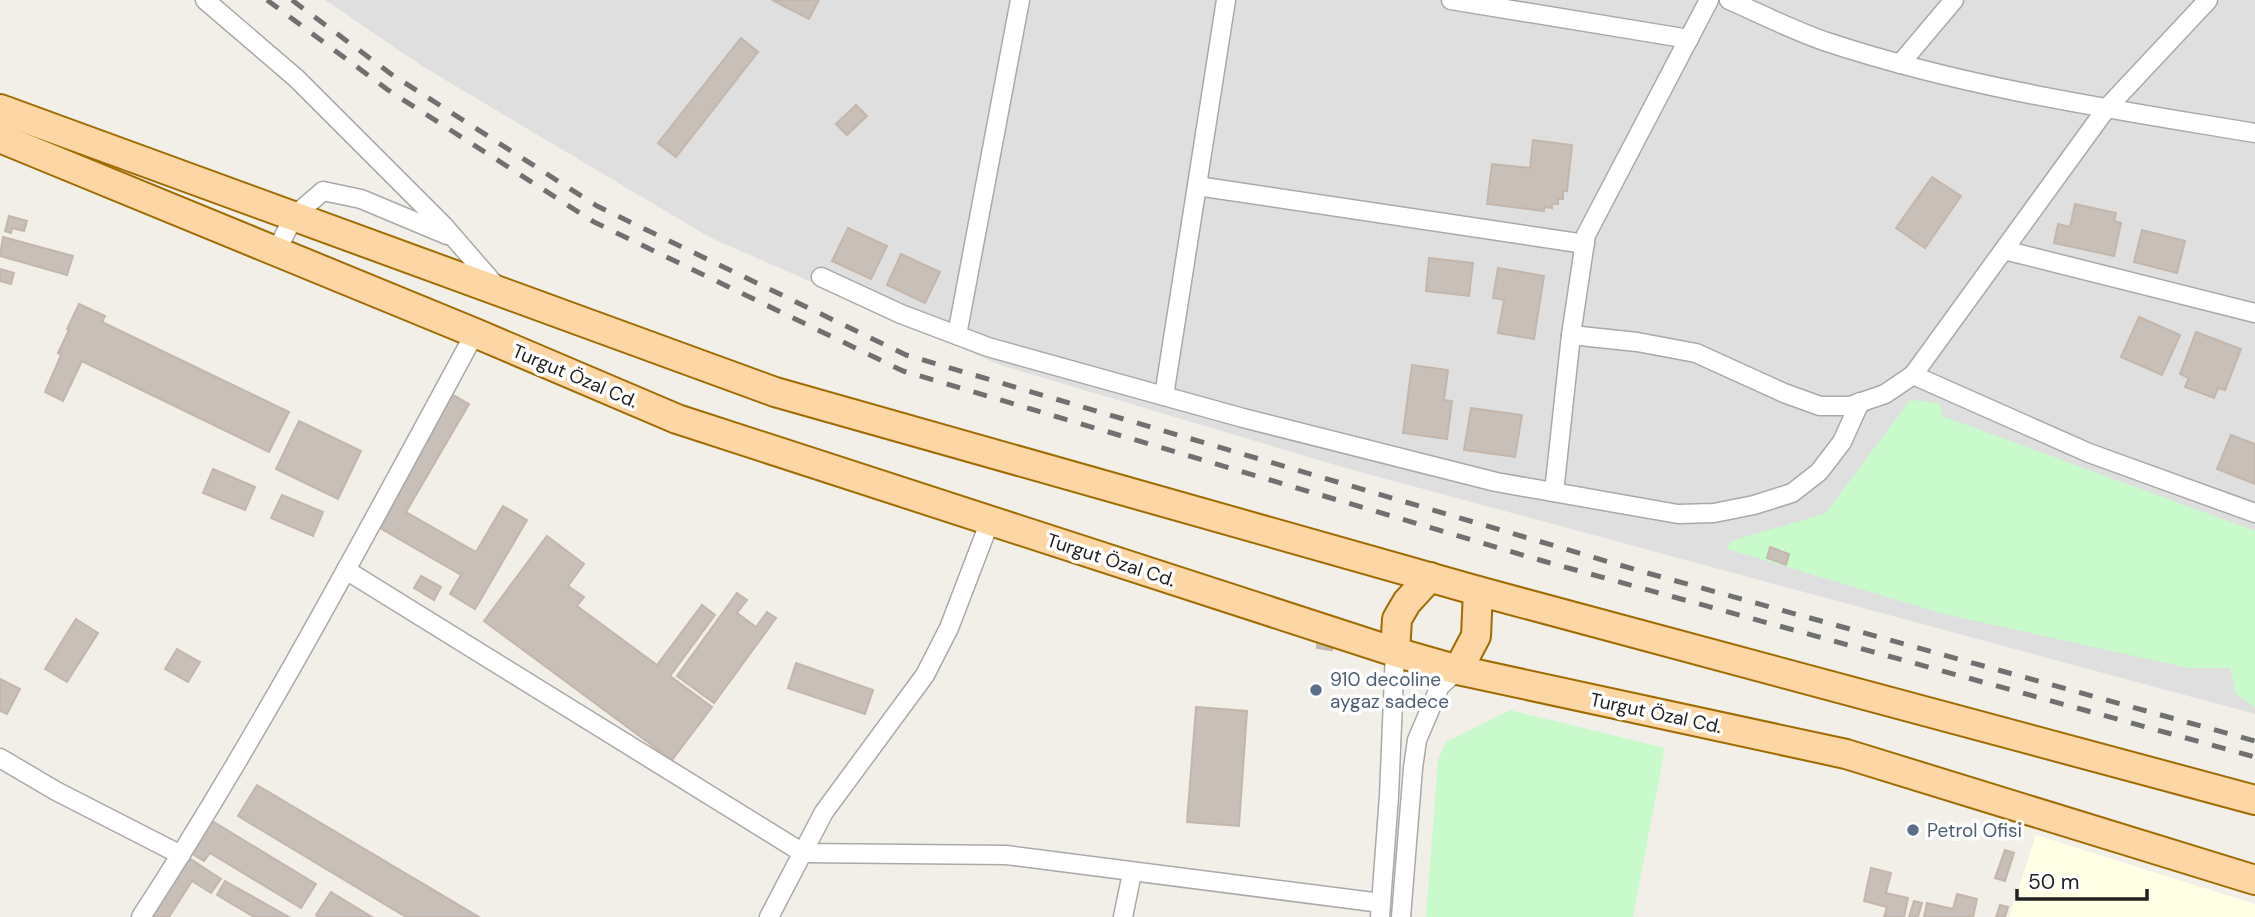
<svg xmlns="http://www.w3.org/2000/svg" width="2255" height="917" font-family="'DM Sans',sans-serif">
	<rect width="100%" height="100%" fill="#f2efe9"/>
	<!-- residential -->
	<path fill="#e0dfdf" d="M325 0H2255V714L1342 467 1000 365 709 237 422 66Z"/>
	<!-- education -->
	<path fill="#ffffe5" d="M2036 835 2255 904V917H2009Z"/>
	<!-- park -->
	<g fill="#c8facc">
		<path d="M1910 400 1940 403 1942 416 2255 531V707L2236 694 2230 668H2189L1944 614 1727 549 1731 541 1826 513Z"/>
		<path d="M1510 710 1665 748 1633 917H1426L1438 760 1446 742Z"/>
	</g>
	<!-- building -->
	<g fill="#c7bfb8" stroke="#c4b6ab" stroke-width="2">
		<path d="M772 0H819L809 19Z"/>
		<path d="M741 38 758 52 676 157 658 143Z"/>
		<path d="M856 105 867 116 847 135 836 124Z"/>
		<path d="M1533 140 1572 145 1567 191H1563V199H1558V204H1552V208L1544 207V211L1487 204 1492 164 1530 168Z"/>
		<path d="M1932 177 1961 196 1925 248 1896 228Z"/>
		<path d="M2075 204 2116 213 2114 221 2121 223 2114 256 2054 243 2058 224 2070 227Z"/>
		<path d="M9 216 27 221 24 231 12 228 11 233 5 231Z"/>
		<path d="M848 228 887 246 871 279 832 261Z"/>
		<path d="M2142 230 2185 241 2177 273 2134 262Z"/>
		<path d="M3 237 73 256 67 275 0 256Z"/>
		<path d="M901 254 940 272 925 303 887 285Z"/>
		<path d="M1429 258 1473 263 1469 296 1426 291Z"/>
		<path d="M1498 268 1544 276 1534 339 1498 333 1504 300 1493 298Z"/>
		<path d="M0 269 14 273 11 284 0 281Z"/>
		<path d="M79 304 105 316 102 322 289 412 269 452 82 361 63 401 45 392 61 355 58 353 69 330 67 329Z"/>
		<path d="M2139 317 2180 335 2162 375 2121 357Z"/>
		<path d="M2196 332 2241 349 2225 390 2218 388 2214 398 2185 387 2189 378 2180 374Z"/>
		<path d="M1412 365 1448 370 1444 400 1452 401 1447 439 1403 433Z"/>
		<path d="M450 393 469 404 406 512 476 552 503 506 527 520 475 609 450 594 461 575 373 524Z"/>
		<path d="M1471 408 1522 415 1515 457 1464 450Z"/>
		<path d="M299 421 361 451 338 499 276 469Z"/>
		<path d="M2231 435 2255 444V484L2217 469Z"/>
		<path d="M213 469 255 487 245 510 203 493Z"/>
		<path d="M282 495 323 512 313 536 271 518Z"/>
		<path d="M547 536 584 564 568 586 584 597 577 606 657 665 702 605 715 615 670 676 712 707 672 760 484 621Z"/>
		<path d="M1770 547 1789 554 1786 565 1767 558Z"/>
		<path d="M421 576 441 587 434 600 414 588Z"/>
		<path d="M737 593 747 600 737 613 756 627 767 612 776 618 714 703 677 676Z"/>
		<path d="M76 619 98 633 67 682 45 669Z"/>
		<path d="M1318 638 1333 640 1332 650 1317 648Z"/>
		<path d="M177 649 200 662 188 682 165 669Z"/>
		<path d="M796 663 873 690 865 714 788 688Z"/>
		<path d="M0 679 20 689 7 714 0 711Z"/>
		<path d="M1196 707 1247 711 1239 826 1187 822Z"/>
		<path d="M257 785 479 917H406L238 816Z"/>
		<path d="M209 819 316 884 301 908 210 853 204 861 189 852Z"/>
		<path d="M2005 850 2014 853 2005 881 1995 878Z"/>
		<path d="M183 854 221 879 211 893 192 881 169 917H143Z"/>
		<path d="M1871 868 1891 873 1886 893 1908 898 1904 917H1884L1887 907 1864 901Z"/>
		<path d="M225 881 289 917H254L217 895Z"/>
		<path d="M331 892 372 917H319L316 915Z"/>
		<path d="M1957 894 1977 899 1973 917H1924L1927 903 1953 909Z"/>
		<path d="M1914 901 1922 903 1918 917H1909Z"/>
		<path d="M2000 905 2008 907 2005 917H1996Z"/>
	</g>
	<g fill="none" stroke-linecap="round" stroke-linejoin="round">
		<!-- street casing -->
		<g stroke="#a9a9a9" stroke-width="21">
			<g id="street">
				<path d="M205 0 296 78 443 225 496 286"/>
				<path d="M1451 0 1689 39"/>
				<path d="M1729 0C1761 14 1794 31 1827 42 1966 88 2111 109 2255 133"/>
				<path d="M1900 64 1954 0"/>
				<path d="M1197 186 1585 244"/>
				<path d="M2004 250 2255 313"/>
				<path d="M276 252 294 216 323 191 361 199 447 235"/>
				<path d="M821 277 901 314 988 347 1243 418 1496 482 1678 514 1714 513 1754 505 1792 493 1819 472 1842 442 1860 402"/>
				<path d="M957 335 1020 0"/>
				<path d="M1571 335 1637 342 1696 353 1784 393 1820 406H1850L1885 394 1913 375 2089 453 2255 513"/>
				<path d="M1913 375 2106 109 2208 0"/>
				<path d="M1164 396 1226 0"/>
				<path d="M1554 492 1571 335 1586 235 1709 0"/>
				<path d="M346 570 803 853 1006 855 1381 903"/>
				<path d="M0 758 56 791 181 855"/>
				<path d="M141 917C263 729 368 530 475 333"/>
				<path d="M769 917 824 812 925 675 949 628 990 521"/>
				<path d="M1123 917 1132 873"/>
				<path d="M1380 917 1389 796 1395 652"/>
				<path d="M1401 917 1413 768 1417 740 1440 686 1458 670"/>
			</g>
		</g>
		<!-- primary casing -->
		<g stroke="#a06b00" stroke-width="32">
			<g id="primary">
				<path d="M0 109 775 392 1478 591 2255 800"/>
				<path d="M0 138 475 333 677 419 1395 652 1458 670 1846 754 2255 880"/>
				<path d="M1395 652 1397 619 1407 602 1430 577"/>
				<path d="M1458 670 1476 636 1478 591"/>
			</g>
		</g>
		<!-- street -->
		<use href="#street" stroke="#fff" stroke-width="18"/>
		<!-- primary -->
		<use href="#primary" stroke="#fcd6a4" stroke-width="28"/>
		<!-- rail -->
		<g stroke="#707070" stroke-width="5" stroke-dasharray="14 14" stroke-linecap="butt">
			<path d="M267 0 388 90 594 222 903 371 1543 561 2255 757"/>
			<path d="M292 0 391 74 597 206 906 355 1640 571 2255 741"/>
		</g>
	</g>
	<!-- markers -->
	<g fill="#5c6f8a" stroke="#fff" stroke-width="2.5">
		<circle cx="1316" cy="690" r="7"/>
		<circle cx="1913" cy="830" r="7"/>
	</g>
	<g text-anchor="middle" dominant-baseline="central" stroke-width="7" stroke-linejoin="round" paint-order="stroke">
		<!-- street labels -->
		<g font-size="19" fill="#222" stroke="#fff">
			<text transform="translate(575 376) rotate(23)">Turgut Özal Cd.</text>
			<text transform="translate(1111 560) rotate(18)">Turgut Özal Cd.</text>
			<text transform="translate(1656 713) rotate(12)">Turgut Özal Cd.</text>
		</g>
		<!-- service labels -->
		<g font-size="19" fill="#4e5e75" stroke="#fff" text-anchor="start">
			<text x="1330" y="679">910 decoline<tspan x="1330" dy="22">aygaz sadece</tspan></text>
			<text x="1927" y="830">Petrol Ofisi</text>
		</g>
	</g>
	<!-- scale -->
	<path d="M2017 889v10h130v-10" fill="none" stroke="#222222" stroke-width="3.5"/>
	<text x="2028" y="889" font-size="21" fill="#222222" stroke="#ffffff" stroke-width="5" paint-order="stroke">50 m</text>
</svg>
